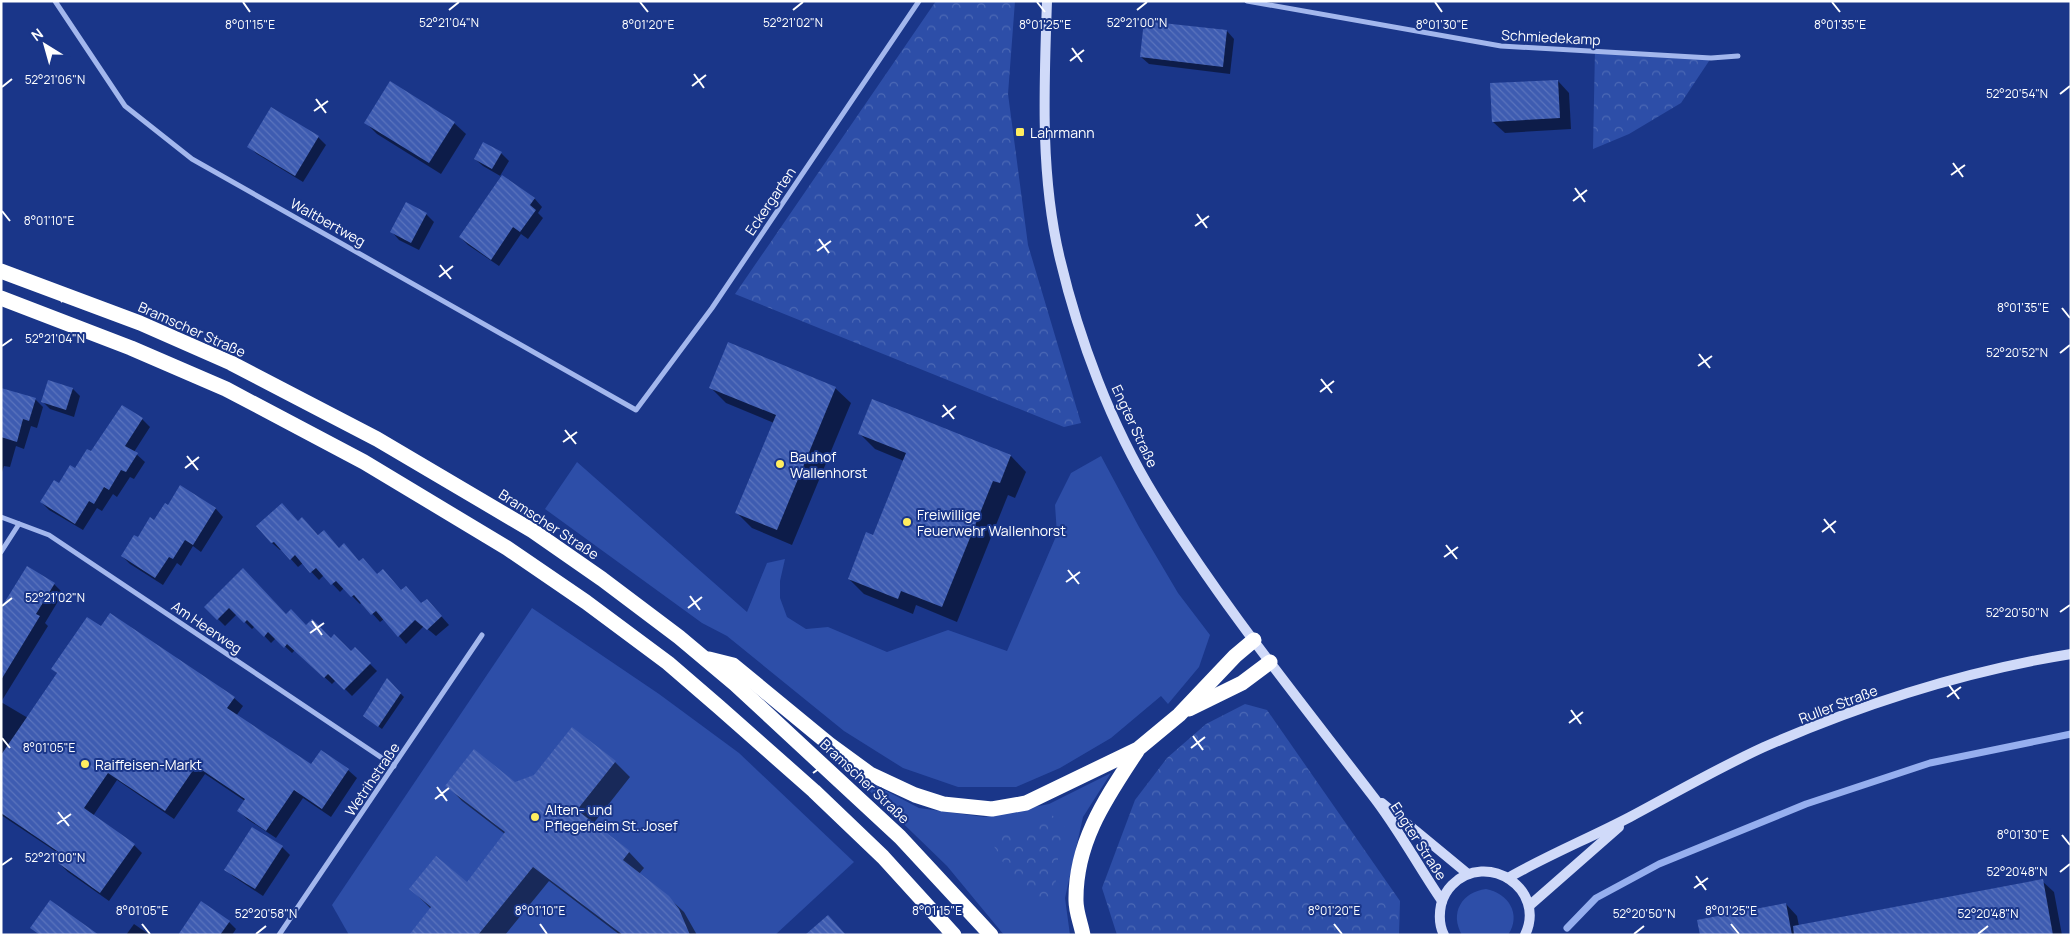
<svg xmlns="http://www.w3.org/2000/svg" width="2072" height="936" font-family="Manrope,sans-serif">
	<defs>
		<pattern id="forest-crowns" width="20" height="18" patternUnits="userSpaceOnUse" patternTransform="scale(1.25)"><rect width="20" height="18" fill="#2d4ea8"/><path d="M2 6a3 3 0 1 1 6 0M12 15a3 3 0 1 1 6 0" fill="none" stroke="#4c69b5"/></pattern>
		<pattern id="building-back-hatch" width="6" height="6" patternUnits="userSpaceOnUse" patternTransform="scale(1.25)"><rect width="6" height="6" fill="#3e5cb1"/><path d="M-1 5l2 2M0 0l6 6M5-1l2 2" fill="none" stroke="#5b74bd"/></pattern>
	</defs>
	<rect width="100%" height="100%" fill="#1a3689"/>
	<!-- green -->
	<g fill="#2d4ea8">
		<path d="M1101 456 1139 527 1178 593 1210 635 1199 667 1168 704 1161 696 1111 738 1060 768 1016 787H958L903 768 844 731 727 636 702 623 545 509 577 462 747 612 767 563 785 559 780 581V598L787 617 806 629 828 627 887 652 948 630 1007 651 1057 534 1055 505 1071 473Z"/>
		<path d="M532 608 659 694 739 753 854 862 775 935H349L332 905Z"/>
		<path d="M850 772 919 808 984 817 1049 804 1111 773 1083 817 1065 898 1070 935H1004L947 866Z"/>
		<path d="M1486 889C1508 893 1522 914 1508 935H1462C1449 913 1462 892 1486 889Z"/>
	</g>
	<!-- forest -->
	<g fill="url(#forest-crowns)">
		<path d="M936 1H1015L1008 94 1028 245 1081 423 1064 427 735 294Z"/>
		<path d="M1595 50 1711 58 1681 103 1629 134 1593 149Z"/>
		<path d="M1245 704 1267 710 1400 901 1399 935H1117L1102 888 1135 800 1167 758 1206 724Z"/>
		<path d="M1044 813 1066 820 1058 850V875L1049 901 1048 915 1005 866 990 839 1023 830Z"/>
	</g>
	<!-- shadow -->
	<g fill="#0007">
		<path d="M1227 31 1234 39 1230 74 1149 64 1141 57Z"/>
		<path d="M1558 81 1569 93 1571 129 1505 133 1493 122Z"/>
		<path d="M272 109 318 137 326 145 303 182 257 154 249 147Z"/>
		<path d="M366 123H454L466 134 441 174 377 134Z"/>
		<path d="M501 153 509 161 500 176 535 199 542 207 538 213 543 218 528 239 521 234 499 266 468 245 460 237 502 177 483 166 475 159Z"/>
		<path d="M426 214 434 222 419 250 399 240 392 232Z"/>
		<path d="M710 387 835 388 851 403 792 545 752 528 737 513 774 423 726 403Z"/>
		<path d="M1 389 35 399 43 407 37 428 31 426 24 449 16 446 10 467 4 466 1 475Z"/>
		<path d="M73 389 80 396 74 417 50 409 42 401Z"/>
		<path d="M872 400 1011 456 1026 472 1015 498 1008 495 957 622 916 605 913 614 864 594 849 579 873 536 904 461 875 449 859 433Z"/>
		<path d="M142 419 150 427 134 452 145 462 134 479 130 477 117 497 113 494 102 511 97 508 83 530 49 510 41 502 91 453Z"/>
		<path d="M181 487 216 509 223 517 201 552 193 546 181 566 177 563 163 585 130 564 122 556 168 507Z"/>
		<path d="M302 518 319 536 422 605 434 608 449 625 436 636 424 626 406 644 384 619 380 622 362 602 360 604 344 588 340 592 324 575 319 580 303 563 298 567 282 549 280 550 272 543Z"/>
		<path d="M243 570 287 616 331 639 351 653 355 649 377 671 352 696 336 680 332 684 295 650 292 653 276 638 271 643 255 626 252 629 237 614 225 626 206 607Z"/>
		<path d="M54 584 63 593 45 623 48 626 1 702V609Z"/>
		<path d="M53 669 234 698 243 706 236 716 311 766 348 770 357 778 331 817 303 798 276 838 247 819 239 811 245 801 205 774 174 819 117 780 93 816 134 845 142 853 109 901 68 872 59 863 64 857 1 815V702L28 718 58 674Z"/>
		<path d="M388 681 404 697 382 729 364 716Z"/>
		<path d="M615 762 630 777 593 824 629 852 644 868 639 874 668 897 684 912 697 935H620L549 881 505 935H410L431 909 411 889 468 883 505 834 462 801 447 785 515 784Z"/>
		<path d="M282 847 290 855 263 896 234 877 226 870Z"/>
		<path d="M2042 881 2054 892 2062 935H1701L1786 904 1797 916 1799 926Z"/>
		<path d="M229 922 236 929 232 935H179Z"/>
		<path d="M134 924 150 935H126Z"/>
	</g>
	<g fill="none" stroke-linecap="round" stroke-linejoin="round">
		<!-- stream -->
		<path stroke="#96afef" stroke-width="7" d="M1567 928 1596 898 1659 864 1806 804 1930 763 2071 734"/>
	</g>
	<!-- building -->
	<g fill="url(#building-back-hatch)">
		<path d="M1144 21 1227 30 1223 67 1140 57Z"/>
		<path d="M1558 80 1560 118 1492 122 1490 83Z"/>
		<path d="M390 81 455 122 429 163 364 123Z"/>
		<path d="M271 107 319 136 295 176 247 147Z"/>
		<path d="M483 142 502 152 492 169 474 159Z"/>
		<path d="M502 175 535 198 530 205 536 210 520 232 513 227 491 260 459 237Z"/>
		<path d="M406 202 427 213 411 243 390 232Z"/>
		<path d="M728 342 836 387 777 530 735 513 776 415 709 388Z"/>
		<path d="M48 380 73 388 66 410 41 402Z"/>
		<path d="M1 388 36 398 29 421 23 419 17 442 1 437Z"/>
		<path d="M872 399 1011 455 1000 483 993 481 942 607 901 591 898 599 848 579 866 532 873 535 906 453 858 434Z"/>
		<path d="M122 405 143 418 125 446 138 453 126 472 121 470 109 490 104 487 94 504 89 501 75 524 40 502 54 480 59 483 70 465 75 468 87 449 91 451Z"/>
		<path d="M180 485 216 508 193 545 185 540 173 559 169 557 155 578 121 556 134 535 138 537 150 517 154 520 165 503 168 505Z"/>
		<path d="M282 503 298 521 302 517 318 535 324 530 339 548 344 543 359 561 363 558 377 574 383 569 401 590 406 586 421 603 427 599 442 616 427 630 415 620 398 637 376 611 371 615 354 595 351 597 336 581 331 585 316 568 310 573 295 555 290 560 274 542 271 543 256 526Z"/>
		<path d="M27 566 55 583 36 614 40 616 1 680V608Z"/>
		<path d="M243 568 286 614 291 609 306 625 312 619 331 638 334 634 351 651 355 647 371 663 344 690 328 674 324 678 287 644 284 648 268 632 264 637 247 620 244 623 229 608 217 620 204 607Z"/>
		<path d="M110 613 235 697 227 708 311 764 321 750 349 769 322 809 294 790 266 831 237 811 245 799 196 766 165 811 108 773 84 808 135 844 100 893 58 863 63 855 1 813V755L57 673 51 669 87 617 101 626Z"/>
		<path d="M387 678 401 693 378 727 363 716Z"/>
		<path d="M572 727 616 761 577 810 630 851 623 860 669 896 679 909 690 935H623L533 867 478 935H409L431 907 409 889 436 856 467 882 505 832 445 786 474 749 515 782 534 775Z"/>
		<path d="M252 827 283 846 255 889 224 870Z"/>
		<path d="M2043 879 2053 935H1794L1793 926Z"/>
		<path d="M50 900 99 935H40L30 928Z"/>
		<path d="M201 901 230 921 220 935H178Z"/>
		<path d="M1786 903 1792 935H1700L1697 920Z"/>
		<path d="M828 915 846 935H805Z"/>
	</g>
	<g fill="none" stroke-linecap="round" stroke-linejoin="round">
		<!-- street -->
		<g stroke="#a3b7ed" stroke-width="5">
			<path d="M55 1 125 106 192 159 636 410 712 308 919 1"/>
			<path d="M1247 1 1501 46 1711 58 1738 56"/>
			<path d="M1 517 49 535 394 766"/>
			<path d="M1 552 19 524"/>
			<path d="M279 935 482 635"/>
		</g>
		<!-- secondary -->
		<g stroke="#d0daf9" stroke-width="10">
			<path d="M1047 1C1044 87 1040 176 1060 259 1079 339 1111 425 1154 495 1218 600 1297 697 1372 795 1398 828 1418 866 1442 901"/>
			<path d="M1382 803 1468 874"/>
			<path d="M1508 878C1548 855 1590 838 1630 817 1675 793 1718 768 1764 747 1862 704 1965 671 2071 654"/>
			<path d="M1529 906 1619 827"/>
			<path d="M1444 935C1439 925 1439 915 1441 905 1443 897 1447 890 1452 885 1487 850 1547 889 1525 935"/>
		</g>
		<!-- highway -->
		<g stroke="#fff" stroke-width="15">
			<path d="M1 271 140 323 231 363 377 439 533 531 602 579 679 637 735 684 900 837 991 935"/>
			<path d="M1 298 131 348 226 389 364 462 507 548 586 602 668 663 719 707 814 791 883 857 954 935"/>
			<path d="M709 659 733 665 829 744 870 774 915 795 943 804 992 809 1026 803 1138 749 1179 715 1235 656 1254 640"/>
			<path d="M1189 709 1242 683 1270 662"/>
			<path d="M1083 935C1081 924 1076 912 1076 901 1075 842 1106 798 1137 751"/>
		</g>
	</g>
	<!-- ticks -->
	<path fill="none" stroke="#fff" stroke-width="2" d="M243 2 250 12M640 2 648 12M1037 2 1045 12M1435 2 1442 12M1832 2 1840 12M449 10 459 2M793 10 803 2M1137 10 1147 2M1072 48 1082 62M1070 61 1084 50M694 74 704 88M692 86 706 75M2 87 12 79M2060 94 2070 86M316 99 326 113M314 111 328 101M1953 163 1963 177M1951 175 1965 165M1575 188 1585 202M1573 201 1587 190M2 211 10 221M1197 214 1207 228M1195 226 1209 216M819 239 829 253M817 251 831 241M440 265 451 279M439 277 453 266M62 290 73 304M61 302 75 292M2062 308 2070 318M2 346 12 339M2060 353 2070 345M1699 354 1710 368M1698 366 1712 356M1321 379 1332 393M1320 392 1334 381M943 405 954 419M942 417 956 406M565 430 576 444M563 442 577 432M187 456 198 470M185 468 199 457M1824 519 1835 533M1822 532 1836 521M1446 545 1457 559M1444 557 1458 547M1068 570 1079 584M1066 582 1080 572M690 596 700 610M2 606 12 598M688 608 702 597M2060 612 2070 605M312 621 322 635M310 633 324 623M1949 685 1959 699M1947 697 1961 687M1571 710 1581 724M1569 723 1583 712M1193 736 1203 750M2 738 10 748M1191 748 1205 737M815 761 825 775M813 773 827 763M437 787 447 801M435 799 449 788M58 812 69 826M57 824 71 814M2062 835 2070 845M2 865 12 858M2060 872 2070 864M1696 876 1706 890M1694 888 1708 878M142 924 150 934M540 924 547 934M937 924 944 934M1334 924 1342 934M1731 924 1739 934M256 934 266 926M1634 934 1644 926M1978 934 1988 926"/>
	<!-- markers -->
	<g fill="#ffed5f" stroke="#1a3689" stroke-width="2">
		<rect x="1015" y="127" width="10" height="10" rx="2.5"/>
		<circle cx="780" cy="464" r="5"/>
		<circle cx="907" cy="522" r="5"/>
		<circle cx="85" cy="764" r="5"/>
		<circle cx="535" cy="817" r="5"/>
	</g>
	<g text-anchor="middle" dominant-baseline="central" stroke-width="4" stroke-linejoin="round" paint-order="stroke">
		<!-- street labels -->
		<g font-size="14" fill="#fff" stroke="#1a3689">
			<text transform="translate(1551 37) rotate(3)">Schmiedekamp</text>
			<text transform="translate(770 201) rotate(-56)">Eckergarten</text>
			<text transform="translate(328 222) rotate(29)">Waltbertweg</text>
			<text transform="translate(192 329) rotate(24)">Bramscher Straße</text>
			<text transform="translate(1135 426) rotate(65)">Engter Straße</text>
			<text transform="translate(549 524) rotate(33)">Bramscher Straße</text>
			<text transform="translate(207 627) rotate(34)">Am Heerweg</text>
			<text transform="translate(1838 704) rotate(-21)">Ruller Straße</text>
			<text transform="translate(372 779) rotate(-56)">Wetrihstraße</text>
			<text transform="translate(865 781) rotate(43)">Bramscher Straße</text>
			<text transform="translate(1419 841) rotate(57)">Engter Straße</text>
		</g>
		<!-- poi labels -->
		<g font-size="14" fill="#fff" stroke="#1a3689" text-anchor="start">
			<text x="1030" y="132">Lahrmann</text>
			<text x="790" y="456">Bauhof<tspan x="790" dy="16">Wallenhorst</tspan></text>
			<text x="917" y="514">Freiwillige<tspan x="917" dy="16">Feuerwehr Wallenhorst</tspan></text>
			<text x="95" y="764">Raiffeisen-Markt</text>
			<text x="545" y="809">Alten- und<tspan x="545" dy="16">Pflegeheim St. Josef</tspan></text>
		</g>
	</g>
	<g font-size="12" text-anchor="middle" fill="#fff" stroke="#1a3689" stroke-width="4" stroke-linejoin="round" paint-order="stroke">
		<text x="449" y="27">52°21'04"N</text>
		<text x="793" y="27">52°21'02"N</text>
		<text x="1137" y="27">52°21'00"N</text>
		<text x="250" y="29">8°01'15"E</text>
		<text x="648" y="29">8°01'20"E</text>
		<text x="1045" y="29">8°01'25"E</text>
		<text x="1442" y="29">8°01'30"E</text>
		<text x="1840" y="29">8°01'35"E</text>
		<text x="55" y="84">52°21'06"N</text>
		<text x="2017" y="98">52°20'54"N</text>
		<text x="49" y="225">8°01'10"E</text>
		<text x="2023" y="312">8°01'35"E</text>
		<text x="55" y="343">52°21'04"N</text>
		<text x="2017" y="357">52°20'52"N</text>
		<text x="55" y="602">52°21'02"N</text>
		<text x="2017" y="617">52°20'50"N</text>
		<text x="49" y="752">8°01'05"E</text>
		<text x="2023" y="839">8°01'30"E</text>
		<text x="55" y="862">52°21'00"N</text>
		<text x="2017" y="876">52°20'48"N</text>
		<text x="142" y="915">8°01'05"E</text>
		<text x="540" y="915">8°01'10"E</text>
		<text x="937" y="915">8°01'15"E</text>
		<text x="1334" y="915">8°01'20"E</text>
		<text x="1731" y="915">8°01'25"E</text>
		<text x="266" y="918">52°20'58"N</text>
		<text x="1644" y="918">52°20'50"N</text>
		<text x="1988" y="918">52°20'48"N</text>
	</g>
	<!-- border -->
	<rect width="2072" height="936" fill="none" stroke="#ffffff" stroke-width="5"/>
	<!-- north arrow -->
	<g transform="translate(45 45) rotate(323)" stroke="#1a3689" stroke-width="4" paint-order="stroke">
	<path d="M0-4L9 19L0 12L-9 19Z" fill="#ffffff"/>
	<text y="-8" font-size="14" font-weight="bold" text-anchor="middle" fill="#ffffff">N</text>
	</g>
</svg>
